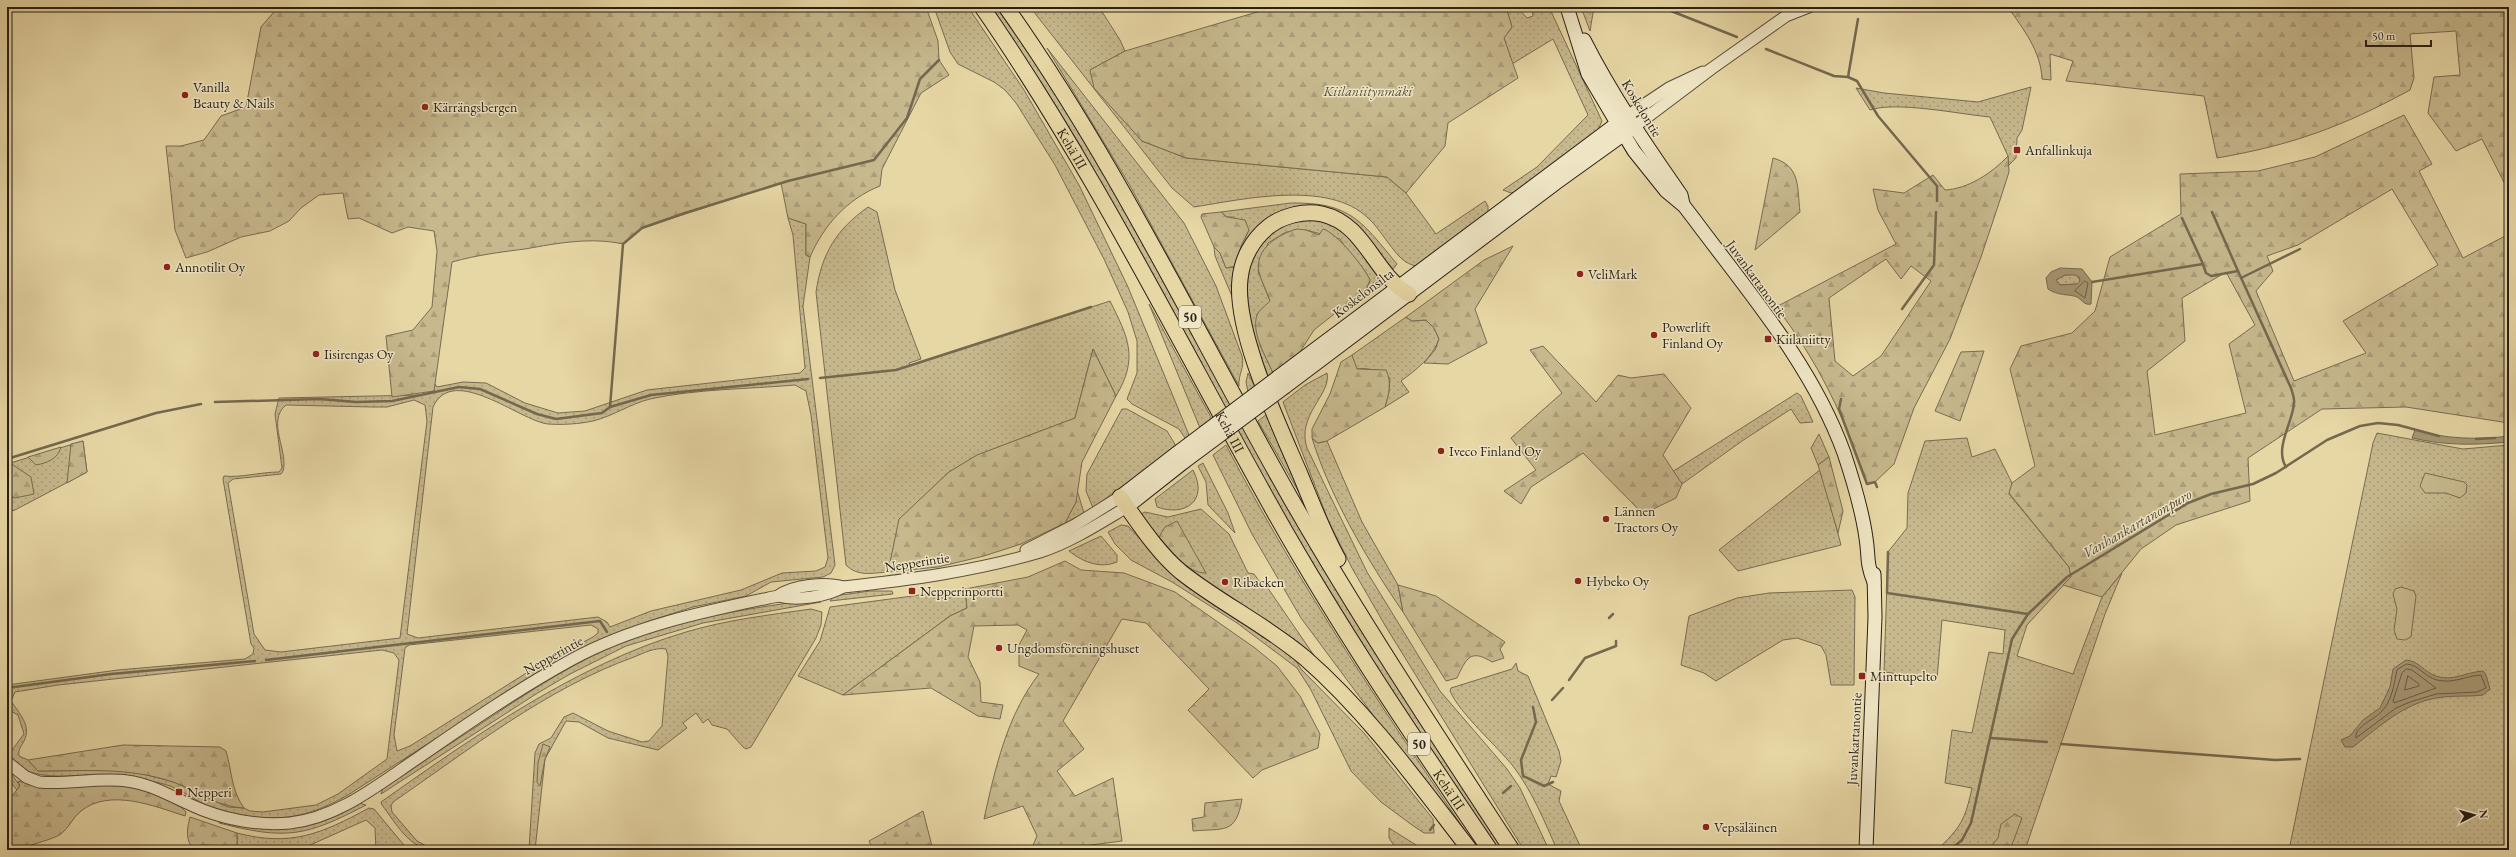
<svg xmlns="http://www.w3.org/2000/svg" width="2516" height="857" font-family="'EB Garamond',serif">
	<defs>
		<pattern id="green-dots" width="8" height="8" patternUnits="userSpaceOnUse"><rect width="8" height="8" fill="#c7b88d"/><path d="M2 2h.1M6 6h.1" fill="none" stroke="#ab9e79" stroke-width="1.8" stroke-linecap="round"/></pattern>
		<pattern id="forest-firs" width="22" height="20" patternUnits="userSpaceOnUse"><rect width="22" height="20" fill="#c7b88d"/><path d="M5 1l3.5 6h-7zM16 11l3.5 6h-7z" fill="#ab9e79"/></pattern>
	</defs>
	<rect width="100%" height="100%" fill="#e7d7a5"/>
	<filter id="stains"><feTurbulence type="fractalNoise" baseFrequency=".005" numOctaves="4"/><feColorMatrix values="0 0 0 0 .2 0 0 0 0 .09 0 0 0 0 .02 0 0 0 .5 -.17"/></filter>
	<radialGradient id="worn" r=".72"><stop offset=".6" stop-color="#630" stop-opacity="0"/><stop offset="1" stop-color="#630" stop-opacity=".3"/></radialGradient>
	<!-- green -->
	<g fill="url(#green-dots)" stroke="#786c51" fill-rule="evenodd">
		<path d="M934 7H968L1024 90 1079 185 1128 287 1189 435 1185 438 1179 429 1132 404 1127 399 1137 373V341L1128 312 1104 259 1055 165 1016 103 1005 90 994 82 958 64 950 52Z"/>
		<path d="M990 7H999L1087 142 1433 741 1503 850H1498L1380 672 1283 515 1080 145 1045 88Z"/>
		<path d="M1030 7H1099L1120 40 1125 51 1090 70 1142 141 1186 158 1387 177 1406 193 1436 234 1485 201 1488 206V214L1417 267C1413 265 1409 264 1406 262 1394 255 1380 228 1368 218 1329 180 1244 199 1194 207L1172 188Z"/>
		<path d="M1506 7H1517L1527 18 1533 16 1532 7H1549L1602 121 1598 130 1516 193H1511L1503 190 1537 167 1588 115 1553 39 1512 64 1504 38 1512 27Z"/>
		<path d="M1581 7H1594L1590 31Z"/>
		<path d="M1047 48 1184 223 1216 286 1242 356C1245 368 1238 374 1239 386L1129 184Z"/>
		<path d="M2031 87 2022 130 2017 138 2016 158 2008 166V156L1990 117C1959 114 1896 101 1870 110L1856 88 1884 93 1978 102Z"/>
		<path d="M1291 203C1351 202 1362 222 1397 264L1393 269 1365 235 1347 219 1267 220 1234 301 1215 256 1214 247 1220 253 1226 268 1236 267 1241 246 1249 230 1234 217H1227L1221 212Z"/>
		<path d="M868 207 877 212 895 290 921 359 909 363 910 366 1110 301C1128 337 1139 358 1116 396L1093 349 1075 418 978 455 949 472 900 519 888 572C872 573 858 577 846 565L816 292C822 253 836 230 868 207Z"/>
		<path d="M788 218 806 224V255L810 257 803 306 835 565 831 573 823 577 771 582 746 596 693 607 649 621 606 638 536 674 348 795C325 808 303 817 276 818 254 818 224 816 205 805 194 799 183 791 170 786 154 780 133 780 116 778 108 777 100 775 92 775 65 775 25 783 9 754L24 734 18 715 7 709V685L118 670 245 659 253 654 254 648 251 644 223 479 224 476C240 478 261 472 279 472L282 468 275 414 279 398 421 395 434 391 435 384 437 387 463 382 486 383 525 403 558 413 585 411 647 390 800 373 805 368 793 235ZM795 385 806 391 811 415 828 558 825 567 816 571 782 573 741 590 651 611 610 627 607 622 598 617 418 638 407 634 433 407C453 363 520 421 548 424 562 425 579 424 593 421 613 416 630 404 650 399 695 389 749 389 795 385ZM414 400 425 405 427 421 400 638 281 652 265 650 254 634 228 483 233 479 281 474 283 471C289 452 266 421 286 405L372 407H387ZM591 625 598 629V633L593 637 536 667 410 746 397 751 394 735 405 648 409 645ZM382 650 394 653 399 660 387 759 338 794 316 805 263 812 250 811 244 808 228 807 174 782 128 770 38 771 28 760 19 756C18 749 21 747 24 741 32 726 19 713 11 701L15 692 58 685Z"/>
		<path d="M1317 219 1340 228 1377 273V280L1367 288 1370 280C1363 265 1349 254 1340 239L1306 230 1286 232 1268 243 1258 271 1270 301 1257 314 1260 345 1273 373 1268 377C1249 327 1225 248 1290 221 1297 218 1309 220 1317 219Z"/>
		<path d="M2075 274 2079 277 2080 281 2077 284 2060 285 2056 280 2065 275Z"/>
		<path d="M1149 304 1212 419 1200 428Z"/>
		<path d="M1406 317 1412 321 1426 320 1434 328 1439 339C1432 358 1417 369 1401 381L1409 392 1385 407 1389 392 1390 378C1378 372 1370 367 1357 369L1353 365 1352 355Z"/>
		<path d="M1248 373 1255 387 1248 392 1246 382Z"/>
		<path d="M1327 373C1332 394 1296 415 1307 448L1367 572 1440 691 1507 769 1520 788 1549 850H1524L1386 627 1352 568 1328 520 1283 402 1305 385Z"/>
		<path d="M1797 393 1801 396 1813 422 1800 423 1791 409 1742 441 1682 484 1672 472Z"/>
		<path d="M1122 409H1127L1167 431 1176 446 1093 508 1086 491 1087 474Z"/>
		<path d="M1267 414 1316 522 1258 421Z"/>
		<path d="M2377 433 2463 449 2509 445V850H2289L2373 443Z"/>
		<path d="M1819 434 1829 457 1818 465 1811 448Z"/>
		<path d="M1312 438 1318 443 1327 441 1362 522 1398 585 1403 612C1368 561 1330 497 1312 438Z"/>
		<path d="M1967 438 1972 457 1995 449 2012 483 2009 494 2069 567 2071 577 2027 625 2017 656 2073 674 2102 597 2122 573 2105 614 2025 850H1937C1961 827 1965 820 1972 788L1945 783 1952 730 1972 733 1989 652 2003 654 2005 630 1942 620 1937 679 1884 672 1888 552 1907 528 1908 493 1925 441Z"/>
		<path d="M83 441 87 472 15 510 7 512V464Z"/>
		<path d="M1226 445C1300 587 1389 718 1478 850L1385 731 1301 618 1252 534 1213 455Z"/>
		<path d="M1203 463 1228 513 1235 533 1208 505 1206 482 1198 466Z"/>
		<path d="M1821 469 1841 545 1738 571 1719 550Z"/>
		<path d="M1193 470C1209 501 1185 517 1157 507L1155 499Z"/>
		<path d="M1077 490 1084 513 1065 523 1076 502Z"/>
		<path d="M1201 509 1229 534 1248 573 1254 574 1259 581H1263L1324 670 1177 561 1139 515 1145 512 1168 517Z"/>
		<path d="M1121 525 1128 526 1144 543 1296 661 1301 669 1364 733 1433 819 1434 833H1424L1412 825 1381 802 1351 771 1311 690 1297 668 1237 623 1172 582 1131 560 1115 544 1108 532Z"/>
		<path d="M1101 536 1117 555V562C1100 569 1083 562 1069 551Z"/>
		<path d="M965 589 967 608 950 616 843 695 798 676 820 641 830 607Z"/>
		<path d="M1852 590 1855 597 1854 685H1831L1826 655 1821 646 1797 638 1783 640 1716 681 1704 673 1681 665 1689 616 1737 598 1769 593Z"/>
		<path d="M870 591H892L893 594 830 601 834 596Z"/>
		<path d="M817 599 821 602 703 623 626 646 570 674 536 694 381 794 383 787C421 763 459 738 497 713 538 686 580 659 626 641 688 617 752 608 817 599Z"/>
		<path d="M811 609 822 612 821 625 816 638 751 747 746 749 743 747 727 729 712 725 708 719 703 723 696 713 683 723 687 728 658 750 608 738 579 722 566 721 545 759 535 850H529L535 753 539 744 551 738 564 717 573 713 608 731 642 742 649 741 662 726 668 656 666 649C655 647 644 653 634 657 545 689 469 750 393 802L391 806 392 812 417 841 434 850C410 850 395 822 382 805L381 802C473 737 577 664 686 632 726 620 769 615 811 609Z"/>
		<path d="M1516 663 1518 671 1528 676 1559 751 1561 761 1556 777 1551 776 1548 784 1561 791 1559 801 1582 850H1557C1545 822 1532 791 1513 766 1496 745 1460 714 1450 691L1451 688 1512 669Z"/>
		<path d="M7 768 20 786 17 790 7 778Z"/>
		<path d="M359 803 366 805C305 837 286 840 219 823V821L271 828Z"/>
		<path d="M369 808 374 809 408 850H376L375 828 366 820 299 850H237V833C291 847 321 834 369 808Z"/>
		<path d="M1389 828 1424 850H1397L1389 838Z"/>
	</g>
	<!-- forest -->
	<g fill="url(#forest-firs)" stroke="#786c51" fill-rule="evenodd">
		<path d="M278 7H926L938 41 939 60 949 75 921 93 882 169 880 186C847 199 824 225 810 257L806 255V224L788 218 781 183 642 228 623 244C591 237 558 243 525 249 501 252 477 255 452 262L434 391 392 397 386 336 413 330 432 307 437 251 434 231 408 227 392 233 359 218 348 219 343 193 319 195 301 208 289 221 270 231 241 237 207 252 186 258 175 230 166 146H181L204 140 221 116 246 107 261 27Z"/>
		<path d="M1274 7H1506L1512 27 1504 38 1518 78 1448 123 1445 146 1406 193 1387 177 1186 158 1142 141 1094 88 1090 70 1125 51Z"/>
		<path d="M2008 7H2509V192L2482 139 2456 151 2428 113 2434 77 2460 75 2456 31 2410 34 2414 78 2410 90C2342 127 2292 145 2217 158L2204 96 2066 81 2073 61 2050 54 2051 80 2042 79C2041 51 2023 29 2008 7Z"/>
		<path d="M2404 115 2432 164 2419 171 2463 258 2509 234V423L2406 407 2322 409 2248 458 2250 501 2176 525 2141 549 2102 597 2063 585 2071 577 2069 567 2009 493 2012 483 2035 466 2010 369 2021 346 2072 333 2095 311 2110 257 2181 214 2180 174 2258 171 2315 157ZM2392 189 2438 265 2343 321 2366 353 2294 381 2256 291 2273 271 2267 256 2298 245ZM2226 272 2255 325 2229 344 2246 413 2155 435 2147 371 2185 341 2182 298Z"/>
		<path d="M2008 156 2009 172 2000 200 1981 257 1950 339 1914 408 1894 464 1875 482 1867 484C1846 420 1817 359 1776 307L1896 244 1878 210 1873 189 1904 193 1933 175 1945 190C1968 189 1992 173 2008 156ZM1886 259 1901 279 1911 266 1931 281 1881 356 1853 376 1835 361 1829 298Z"/>
		<path d="M1773 158C1801 166 1797 187 1800 212L1755 250Z"/>
		<path d="M1221 212 1227 217 1245 220 1249 230 1241 246 1236 266 1226 268 1220 253 1214 247 1201 217 1202 214Z"/>
		<path d="M1297 229 1306 230 1319 235 1323 229C1337 233 1364 267 1370 280L1367 288 1314 330 1298 355 1273 373C1266 356 1251 334 1257 315 1259 310 1266 305 1270 301 1267 291 1261 281 1259 272 1254 249 1279 234 1297 229Z"/>
		<path d="M1513 246 1475 309 1487 343 1448 364 1424 363 1435 350 1439 339 1434 328 1426 320 1412 321 1406 317 1484 260Z"/>
		<path d="M1543 346 1596 402 1618 375 1631 378 1664 374 1691 408 1663 455 1682 484 1676 498 1643 514 1583 453 1531 487 1521 504 1504 491 1536 470 1511 438 1562 393 1530 350Z"/>
		<path d="M1093 349 1116 396 1082 462 1076 502 1065 523 1021 544 984 556 938 567 888 572 899 519 949 472 977 455 1075 418Z"/>
		<path d="M1984 351 1960 421 1935 411 1961 352Z"/>
		<path d="M1352 355 1357 369 1386 370C1392 383 1389 393 1385 407L1327 441 1318 443 1312 438V429L1330 394 1341 362Z"/>
		<path d="M83 441 87 472 67 483 71 444Z"/>
		<path d="M61 447C58 459 47 463 36 465L28 457Z"/>
		<path d="M1829 457 1843 511 1838 533 1818 465Z"/>
		<path d="M7 461 31 477 34 494 15 498 7 496Z"/>
		<path d="M1177 521 1206 573C1188 574 1170 549 1159 537L1165 527Z"/>
		<path d="M1065 561 1081 570 1124 573 1175 592 1255 648 1277 666 1300 696 1320 734 1318 748 1262 770 1253 778 1188 710 1209 689 1146 623 1122 619 1063 721 1084 749 1057 771 1075 796 1113 778 1122 841 1052 850H1031L1037 836 1023 806 984 819C995 769 1007 715 1039 674L1019 666V645L1027 630 1018 625 974 626 968 657 980 682 981 702 1003 705 1000 719 978 716 931 688 843 695 950 616 967 608 965 589 1028 577Z"/>
		<path d="M1398 585 1436 596 1505 642 1500 649 1504 658 1492 662C1470 648 1466 659 1457 678L1446 681 1403 612Z"/>
		<path d="M543 744 550 747 545 759 540 786 537 782 538 763Z"/>
		<path d="M123 745 220 747 226 751C232 771 231 790 244 808 216 807 199 791 173 782 129 767 84 771 38 771L28 760Z"/>
		<path d="M18 781 29 784C75 784 153 774 186 812L185 816C154 806 110 788 81 811 73 817 69 828 61 834 54 839 24 847 14 850H7V802L20 786Z"/>
		<path d="M1242 799C1236 835 1224 828 1193 831L1192 819 1204 817 1205 803Z"/>
		<path d="M923 811 933 850H873L869 841Z"/>
		<path d="M2015 814 2022 818 2010 850H1988L1998 838 2001 824Z"/>
		<path d="M190 817 237 833V850H229V846L201 845 200 850H194C185 840 187 829 190 817Z"/>
	</g>
	<!-- pitch -->
	<g fill="#c7b88d" stroke="#786c51">
		<path d="M2425 473 2464 482 2467 485 2466 493 2460 498 2446 493H2425L2420 486Z"/>
		<path d="M2401 587 2414 591 2416 596 2411 637 2405 640 2397 639 2394 630 2397 609 2393 594 2395 589Z"/>
	</g>
	<!-- water -->
	<g fill="#a69874" stroke="#74684e" fill-rule="evenodd">
		<path d="M2060 268 2082 269 2092 282 2091 304C2083 306 2081 297 2074 296 2064 294 2057 295 2048 289L2046 278 2051 272ZM2075 275 2079 277 2080 281 2077 284 2060 285 2056 280 2065 275Z"/>
		<path d="M2415 430C2445 439 2478 440 2509 436V442C2475 445 2447 446 2412 438Z"/>
		<path d="M2406 660C2419 661 2424 672 2436 676 2452 682 2466 672 2483 671L2486 675 2490 689 2483 695C2468 697 2452 695 2437 698 2404 703 2379 727 2353 747H2345L2341 740 2350 736 2363 720 2380 708 2390 687 2393 669Z"/>
	</g>
	<g fill="none" stroke-linecap="round" stroke-linejoin="round">
		<!-- shore -->
		<g stroke="#675c44" stroke-width="1">
			<path d="M2085 281 2088 283 2085 298 2075 291Z"/>
			<path d="M2407 664C2419 665 2425 677 2437 680 2453 684 2465 676 2481 675L2486 688 2477 692 2436 694 2410 702 2396 708 2356 738C2354 727 2375 719 2381 712 2392 702 2394 684 2397 670Z"/>
			<path d="M2407 669 2412 670 2436 688 2394 703 2393 701 2402 673Z"/>
			<path d="M2408 676 2419 684V686L2405 690Z"/>
		</g>
		<!-- stream -->
		<g stroke="#74684e" stroke-width="2.5">
			<path d="M1661 7 1737 37"/>
			<path d="M1858 19 1848 77 1857 81 1878 116 1937 186V201"/>
			<path d="M1766 49 1834 76 1848 77"/>
			<path d="M2212 212 2238 271"/>
			<path d="M2182 218 2203 264"/>
			<path d="M2241 278 2300 249"/>
			<path d="M2092 282 2203 264 2206 273 2211 276 2238 271 2291 388C2292 392 2295 398 2294 403 2293 422 2274 448 2286 467"/>
			<path d="M1902 309 1934 265 1936 212"/>
			<path d="M820 378 896 370 1091 307"/>
			<path d="M808 379 651 395 610 407 623 244 642 228 685 213 788 181 874 160 907 118 920 79 939 60"/>
			<path d="M1841 399 1839 409 1867 484 1875 482 1877 487"/>
			<path d="M215 402 320 399 356 402 392 401 459 387 480 389 537 414 556 419 602 413 610 407"/>
			<path d="M2476 439 2495 438"/>
			<path d="M7 459 156 413 201 404"/>
			<path d="M1888 552 1887 593 2028 614"/>
			<path d="M1609 618 1613 614"/>
			<path d="M266 660 600 621 607 632"/>
			<path d="M1569 680 1585 658 1616 646V641"/>
			<path d="M7 688 111 674 255 661"/>
			<path d="M1552 700 1563 688"/>
			<path d="M1533 707 1536 722 1521 760 1523 776 1544 786 1553 782"/>
			<path d="M1991 738 2047 742"/>
			<path d="M2061 744 2275 760 2300 759"/>
			<path d="M1503 793 1511 786"/>
			<path d="M1430 830 1434 825"/>
			<path d="M1420 850V849"/>
			<path d="M1950 850 1962 840 1971 823 2012 639 2028 614 2067 577 2188 503 2211 494 2253 484 2276 473 2327 440 2360 426 2378 423 2398 425 2439 436"/>
		</g>
		<!-- tertiary casing -->
		<g stroke="#584d39" stroke-width="13">
			<g id="tertiary">
				<path d="M1627 116 1669 88 1703 72"/>
				<path d="M1634 127 1711 69 1786 16 1809 7"/>
				<path d="M1026 550 1075 525 1120 497"/>
				<path d="M778 596C792 585 826 582 843 587 909 580 976 571 1040 552 1071 542 1100 523 1127 507"/>
				<path d="M7 762 26 777 39 782C68 785 98 777 127 781 151 784 170 796 191 805 221 819 257 826 290 823 338 818 379 784 418 758 467 724 518 689 571 660 635 625 707 611 778 596 796 601 826 597 843 587"/>
			</g>
		</g>
		<!-- secondary casing -->
		<g stroke="#281f15" stroke-width="15">
			<g id="secondary">
				<path d="M1567 7 1588 74 1617 123 1634 151 1666 191 1684 206 1694 219C1749 293 1812 365 1844 453 1853 480 1862 509 1866 538 1869 556 1866 563 1874 582"/>
				<path d="M1584 40C1612 95 1646 145 1681 195L1683 204"/>
				<path d="M1278 377 1627 116"/>
				<path d="M1285 387 1556 183 1634 127"/>
				<path d="M1120 497 1177 453"/>
				<path d="M1127 507 1184 462"/>
				<path d="M1866 850 1875 617 1874 574"/>
			</g>
		</g>
		<!-- trunk casing -->
		<g stroke="#281f15" stroke-width="17">
			<g id="trunk">
				<path id="s1" d="M982 7C1092 166 1178 340 1272 508 1338 626 1414 738 1490 850"/>
				<path d="M1006 7C1116 162 1197 334 1291 499 1360 619 1436 734 1512 850"/>
				<path d="M1120 497C1138 522 1157 552 1181 572 1220 603 1266 625 1305 658 1369 714 1418 783 1470 850"/>
				<path d="M1338 559C1323 532 1312 503 1300 474 1279 425 1234 331 1240 279 1242 259 1252 240 1268 227 1282 216 1304 210 1322 214 1366 224 1374 275 1409 294"/>
			</g>
		</g>
		<!-- tertiary -->
		<use href="#tertiary" stroke="#efe5c4" stroke-width="11"/>
		<!-- secondary -->
		<use href="#secondary" stroke="#efe5c4" stroke-width="13"/>
		<!-- trunk -->
		<use href="#trunk" stroke="#e7d7a5" stroke-width="15"/>
		<!-- secondary-bridge casing -->
		<g stroke="#281f15" stroke-width="15" stroke-linecap="butt">
			<g id="secondary-bridge">
				<path d="M1177 453 1278 377"/>
				<path d="M1184 462 1285 387"/>
			</g>
		</g>
		<!-- secondary-bridge -->
		<use href="#secondary-bridge" stroke="#efe5c4" stroke-width="13"/>
	</g>
	<!-- markers -->
	<g fill="#8f2418" stroke="#efe5c4" stroke-width="1.5">
		<circle cx="185" cy="95" r="4"/>
		<circle cx="425" cy="107" r="4"/>
		<rect x="2013" y="146" width="8" height="8" rx="2"/>
		<circle cx="167" cy="267" r="4"/>
		<circle cx="1580" cy="274" r="4"/>
		<circle cx="1654" cy="335" r="4"/>
		<rect x="1764" y="335" width="8" height="8" rx="2"/>
		<circle cx="316" cy="354" r="4"/>
		<circle cx="1441" cy="451" r="4"/>
		<circle cx="1606" cy="519" r="4"/>
		<circle cx="1578" cy="581" r="4"/>
		<circle cx="1225" cy="582" r="4"/>
		<rect x="908" y="587" width="8" height="8" rx="2"/>
		<circle cx="999" cy="648" r="4"/>
		<rect x="1858" y="672" width="8" height="8" rx="2"/>
		<rect x="175" y="788" width="8" height="8" rx="2"/>
		<circle cx="1706" cy="827" r="4"/>
	</g>
	<g text-anchor="middle" dominant-baseline="central" stroke-width="3" stroke-linejoin="round" paint-order="stroke">
		<!-- shield labels -->
		<g fill="#efe5c4" stroke="#645a4a" stroke-width="1">
			<rect x="1179" y="306" width="22" height="22" rx="3"/>
			<rect x="1408" y="733" width="22" height="22" rx="3"/>
		</g>
		<g font-size="13" font-weight="bold" fill="#281f15">
			<text x="1190" y="317">50</text>
			<text x="1419" y="744">50</text>
		</g>
		<!-- poi labels -->
		<g font-size="14" fill="#281f15" stroke="#efe5c4" text-anchor="start">
			<text x="193" y="87">Vanilla<tspan x="193" dy="16">Beauty &amp; Nails</tspan></text>
			<text x="433" y="107">Kärrängsbergen</text>
			<text x="2025" y="150">Anfallinkuja</text>
			<text x="175" y="267">Annotilit Oy</text>
			<text x="1588" y="274">VeliMark</text>
			<text x="1662" y="327">Powerlift<tspan x="1662" dy="16">Finland Oy</tspan></text>
			<text x="1776" y="339">Kiilaniitty</text>
			<text x="324" y="354">Iisirengas Oy</text>
			<text x="1449" y="451">Iveco Finland Oy</text>
			<text x="1614" y="511">Lännen<tspan x="1614" dy="16">Tractors Oy</tspan></text>
			<text x="1586" y="581">Hybeko Oy</text>
			<text x="1233" y="582">Ribacken</text>
			<text x="920" y="591">Nepperinportti</text>
			<text x="1007" y="648">Ungdomsföreningshuset</text>
			<text x="1870" y="676">Minttupelto</text>
			<text x="187" y="792">Nepperi</text>
			<text x="1714" y="827">Vepsäläinen</text>
		</g>
		<!-- park labels -->
		<g font-size="14" font-style="italic" fill="#584d39" stroke="#efe5c4">
			<text x="1368" y="91">Kiilaniitynmäki</text>
		</g>
		<!-- street labels -->
		<g font-size="14" fill="#281f15" stroke="#efe5c4">
			<text transform="translate(1642 108) rotate(59)">Koskelontie</text>
			<text stroke="none"><textPath href="#s1" startOffset="168">Kehä III</textPath></text>
			<text transform="translate(1757 279) rotate(54)">Juvankartanontie</text>
			<text transform="translate(1363 293) rotate(-37)">Koskelonsilta</text>
			<text stroke="none"><textPath href="#s1" startOffset="492">Kehä III</textPath></text>
			<text transform="translate(917 562) rotate(-9)">Nepperintie</text>
			<text transform="translate(553 655) rotate(-29)">Nepperintie</text>
			<text transform="translate(1854 739) rotate(-87)">Juvankartanontie</text>
			<text stroke="none"><textPath href="#s1" startOffset="912">Kehä III</textPath></text>
		</g>
		<!-- water labels -->
		<g font-size="15" font-style="italic" fill="#544936" stroke="#efe5c4">
			<text transform="translate(2137 523) rotate(-30)">Vanhankartanonpuro</text>
		</g>
	</g>
	<!-- margin -->
	<rect width="2516" height="857" fill="none" stroke="#e7d7a5" stroke-width="24"/>
	<rect x="8" y="8" width="2500" height="841" fill="none" stroke="#281f15" stroke-width="2"/>
	<rect x="12" y="12" width="2492" height="833" fill="none" stroke="#281f15"/>
	<!-- north arrow -->
	<g transform="translate(2474 815) rotate(84)" stroke="#efe5c4" stroke-width="3" paint-order="stroke">
	<path d="M0-3L7 15L0 10L-7 15Z" fill="#281f15"/>
	<text y="-6" font-size="11" font-weight="bold" text-anchor="middle" fill="#281f15">N</text>
	</g>
	<!-- scale -->
	<path d="M2366 40v6h65v-6" fill="none" stroke="#281f15" stroke-width="2"/>
	<text x="2372" y="40" font-size="12" fill="#281f15" stroke="#efe5c4" stroke-width="3" paint-order="stroke">50 m</text>
	<rect width="100%" height="100%" filter="url(#stains)"/>
	<rect width="100%" height="100%" fill="url(#worn)"/>
</svg>
